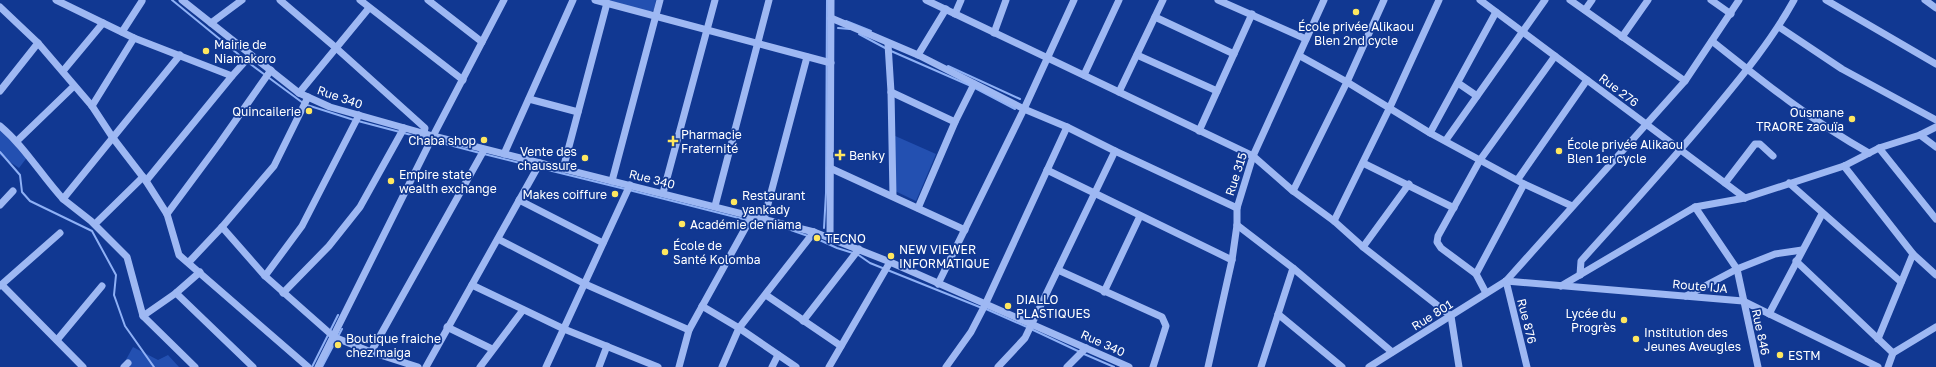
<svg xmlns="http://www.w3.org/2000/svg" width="1936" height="367" font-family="'Golos Text',sans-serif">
	<rect width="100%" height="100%" fill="#113892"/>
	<!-- green -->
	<g fill="#2350b1">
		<path d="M604 0H656L654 10 650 12Z"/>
		<path d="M0 128 28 156 19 168 0 155Z"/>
		<path d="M893 135 936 154 916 201 895 191Z"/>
		<path d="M133 347 158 360 168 355 179 367H125L123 365Z"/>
	</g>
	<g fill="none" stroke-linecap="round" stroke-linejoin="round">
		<!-- stream -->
		<g stroke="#8fb1f6" stroke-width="2">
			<path d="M172 0 249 63 303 103"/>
			<path d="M846 21 871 31"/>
			<path d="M838 28 850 29"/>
			<path d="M859 34 887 49"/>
			<path d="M891 51 971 86"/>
			<path d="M948 66 1020 99"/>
			<path d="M975 88 1015 109"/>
			<path d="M307 105 354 120"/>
			<path d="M358 121 480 153"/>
			<path d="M0 152 20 175 22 192 30 201 92 231 116 275 114 295 125 326 154 367"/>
			<path d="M484 154 536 167"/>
			<path d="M540 168 625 189"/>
			<path d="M629 190 747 220"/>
			<path d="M751 221 763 223"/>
			<path d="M824 228 826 193 827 0"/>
			<path d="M788 229 808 236"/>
			<path d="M813 237 837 248 853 253"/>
			<path d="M857 254 870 263 982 308"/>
			<path d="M986 309 1027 327"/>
			<path d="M1031 329 1080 352"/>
			<path d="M1084 354 1114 367"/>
			<path d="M312 367 338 315"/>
			<path d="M322 367 342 329"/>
		</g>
		<!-- minor -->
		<g stroke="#9eb8f3" stroke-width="7">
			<path d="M56 0 134 38 232 76 146 181"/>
			<path d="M182 0 299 93 330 107 433 136 814 232 890 262 1129 367"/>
			<path d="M280 0 335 47 425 128 424 133"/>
			<path d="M360 0 463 80"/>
			<path d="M428 0 482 42"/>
			<path d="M595 0 831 63"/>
			<path d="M926 0 1253 156 1293 191 1334 221 1363 247 1451 316 1459 367"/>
			<path d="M1218 0 1306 39"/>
			<path d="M1480 0 1745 198"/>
			<path d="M1570 0 1685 81"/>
			<path d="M1711 0 1731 14"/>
			<path d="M1826 0 1936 64"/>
			<path d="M1925 0 1936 8"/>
			<path d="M0 7 38 43 92 106 113 138 146 181 167 214 179 255 308 367"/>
			<path d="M1585 10 1592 0"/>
			<path d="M955 14 961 0"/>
			<path d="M1155 17 1234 54"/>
			<path d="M831 18 918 55 1024 109 1067 127 1115 151 1237 208"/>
			<path d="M211 23 242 0"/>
			<path d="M1779 27 1842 69 1936 120"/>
			<path d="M122 32 142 1"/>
			<path d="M994 33 1006 0"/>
			<path d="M1622 37 1648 0"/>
			<path d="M1712 41C1762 81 1813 122 1869 153"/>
			<path d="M888 44 891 92 893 196"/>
			<path d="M918 55 946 9"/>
			<path d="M1137 55 1217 91"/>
			<path d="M1300 56 1347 82 1430 133 1524 184 1572 206"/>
			<path d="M63 71 103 23"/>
			<path d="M1084 75 1119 0"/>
			<path d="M232 76 251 55"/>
			<path d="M1458 83 1477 96"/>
			<path d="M0 91 38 43"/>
			<path d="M891 92 955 122"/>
			<path d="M1119 92 1163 0"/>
			<path d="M299 93 369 8"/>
			<path d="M529 99 578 112"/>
			<path d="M92 106 134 38"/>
			<path d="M0 126C25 147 41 175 63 199L180 55"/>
			<path d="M1199 131 1252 14"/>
			<path d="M1430 133 1496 12"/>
			<path d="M1920 135 1936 147"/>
			<path d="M1446 140 1545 0"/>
			<path d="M17 141 74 86"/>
			<path d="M1879 148 1936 219"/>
			<path d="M504 154 573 0"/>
			<path d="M1363 163 1454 208"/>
			<path d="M1844 166 1913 254"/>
			<path d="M830 168 965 230"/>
			<path d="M563 169 607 3"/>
			<path d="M1047 170 1232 260"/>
			<path d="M1518 179 1587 80"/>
			<path d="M612 181 660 0"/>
			<path d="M1725 183 1755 144H1760L1773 156"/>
			<path d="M1789 183 1901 282"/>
			<path d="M1293 191 1347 82 1384 0"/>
			<path d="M663 193 715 0"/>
			<path d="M63 199 91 221 127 257 143 316 195 367"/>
			<path d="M519 200 603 243"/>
			<path d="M0 205 13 191"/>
			<path d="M715 206 769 0"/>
			<path d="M1695 207 1737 269 1758 367"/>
			<path d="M918 208 955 122 974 84"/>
			<path d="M167 214 219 144 271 70"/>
			<path d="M764 219 807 57"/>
			<path d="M1334 221 1390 107 1439 0"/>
			<path d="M95 224 143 177"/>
			<path d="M1237 225 1293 268 1392 352"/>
			<path d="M222 227 265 276 334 337 371 352 418 367"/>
			<path d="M830 238 831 0"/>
			<path d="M498 239 585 284 689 330"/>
			<path d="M1363 247 1409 184"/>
			<path d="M1796 261 1893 353"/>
			<path d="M189 262 222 227 274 166 308 97"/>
			<path d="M1058 270 1162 317 1166 326 1153 367"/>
			<path d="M1476 274 1524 184"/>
			<path d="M1580 275 1581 261C1626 211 1671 162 1714 110 1743 75 1772 40 1794 0"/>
			<path d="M265 276 302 226 359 115"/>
			<path d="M1506 281 1743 301 1878 367"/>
			<path d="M1506 281 1527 367"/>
			<path d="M938 284 1024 109 1074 0"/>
			<path d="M2 285 83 367"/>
			<path d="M472 285 564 329 658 367"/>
			<path d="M0 286 60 233"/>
			<path d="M1561 286 1695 207 1745 198 1844 166 1879 148 1920 135 1936 127"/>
			<path d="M1104 292 1140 216"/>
			<path d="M176 293 253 367"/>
			<path d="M283 293 329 246 360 207 404 128"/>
			<path d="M1486 293 1476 274 1441 248 1437 242 1438 236 1480 160 1555 56"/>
			<path d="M766 295 841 346"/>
			<path d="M1686 296 1737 269 1775 254 1802 250"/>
			<path d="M702 306 739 328 796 367"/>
			<path d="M1278 314 1342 367"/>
			<path d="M1769 314 1822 214"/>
			<path d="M143 316 176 293 200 272"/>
			<path d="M803 321 859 249"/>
			<path d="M447 327 492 349"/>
			<path d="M1878 339 1913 254 1936 275"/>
			<path d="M57 340 102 286"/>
			<path d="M371 352 484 150"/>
			<path d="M124 367 128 363"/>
			<path d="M318 367 433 136 504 0"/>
			<path d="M426 367 540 163"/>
			<path d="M480 367 523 310"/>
			<path d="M546 367 630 185"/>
			<path d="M599 367 607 346"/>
			<path d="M679 367 689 330 752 216"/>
			<path d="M722 367 739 328 814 232"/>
			<path d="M772 367 778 355"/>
			<path d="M829 367 890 262"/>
			<path d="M946 367 971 332 985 305 1067 127"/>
			<path d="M998 367 1025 338 1115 151"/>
			<path d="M1067 367 1086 348"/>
			<path d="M1208 367 1232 260 1237 225V208L1253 156 1324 0"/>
			<path d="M1261 367 1293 268"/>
			<path d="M1369 367 1506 281 1685 81 1739 0"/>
			<path d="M1888 367 1893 353 1936 327"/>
		</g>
	</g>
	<!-- markers -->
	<g fill="#ffe75f" stroke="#113892" stroke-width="1.5">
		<circle cx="1356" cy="12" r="4"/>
		<circle cx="206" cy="51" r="4"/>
		<circle cx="309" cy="111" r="4"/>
		<circle cx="1852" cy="119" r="4"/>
		<circle cx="484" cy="140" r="4"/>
		<path d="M671 135h4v4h4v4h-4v4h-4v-4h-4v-4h4z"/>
		<circle cx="1559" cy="151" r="4"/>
		<path d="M838 149h4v4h4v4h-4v4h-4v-4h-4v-4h4z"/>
		<circle cx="585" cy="158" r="4"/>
		<circle cx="391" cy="181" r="4"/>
		<circle cx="615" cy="194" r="4"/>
		<circle cx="734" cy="202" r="4"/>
		<circle cx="682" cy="224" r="4"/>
		<circle cx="817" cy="238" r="4"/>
		<circle cx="665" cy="252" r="4"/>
		<circle cx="891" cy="256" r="4"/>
		<circle cx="1008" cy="306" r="4"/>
		<circle cx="1624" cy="320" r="4"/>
		<circle cx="1636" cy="339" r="4"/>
		<circle cx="338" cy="345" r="4"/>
		<circle cx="1780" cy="355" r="4"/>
	</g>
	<g text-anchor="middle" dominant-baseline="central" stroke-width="3.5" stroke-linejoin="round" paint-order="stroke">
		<!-- poi labels -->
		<g font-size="12" fill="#fff" stroke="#113892" text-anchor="start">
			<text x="1356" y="26" text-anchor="middle">École privée Alikaou<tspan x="1356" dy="14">Blen 2nd cycle</tspan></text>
			<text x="214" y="44">Mairie de<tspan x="214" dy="14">Niamakoro</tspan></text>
			<text x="301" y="111" text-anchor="end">Quincailerie</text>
			<text x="1844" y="112" text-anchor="end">Ousmane<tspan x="1844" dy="14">TRAORE zaouïa</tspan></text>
			<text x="681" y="134">Pharmacie<tspan x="681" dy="14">Fraternité</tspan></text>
			<text x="476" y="140" text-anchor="end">Chaba shop</text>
			<text x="1567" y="144">École privée Alikaou<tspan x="1567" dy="14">Blen 1er cycle</tspan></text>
			<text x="577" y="151" text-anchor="end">Vente des<tspan x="577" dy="14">chaussure</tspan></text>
			<text x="849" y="155">Benky</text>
			<text x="399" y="174">Empire state<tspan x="399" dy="14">wealth exchange</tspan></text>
			<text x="607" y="194" text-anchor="end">Makes coiffure</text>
			<text x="742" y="195">Restaurant<tspan x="742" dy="14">yankady</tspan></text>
			<text x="690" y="224">Académie de niama</text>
			<text x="825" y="238">TECNO</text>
			<text x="673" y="245">École de<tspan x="673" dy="14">Santé Kolomba</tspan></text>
			<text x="899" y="249">NEW VIEWER<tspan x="899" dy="14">INFORMATIQUE</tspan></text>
			<text x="1016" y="299">DIALLO<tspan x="1016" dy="14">PLASTIQUES</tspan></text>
			<text x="1616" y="313" text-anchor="end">Lycée du<tspan x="1616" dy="14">Progrès</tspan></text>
			<text x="1644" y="332">Institution des<tspan x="1644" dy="14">Jeunes Aveugles</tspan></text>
			<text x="346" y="338">Boutique fraiche<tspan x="346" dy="14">chez maiga</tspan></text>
			<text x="1788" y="355">ESTM</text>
		</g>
		<!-- street labels -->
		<g font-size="12" fill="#fff" stroke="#113892">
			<text transform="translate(1619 90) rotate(37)">Rue 276</text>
			<text transform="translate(340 97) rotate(19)">Rue 340</text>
			<text transform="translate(1236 174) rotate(-72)">Rue 315</text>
			<text transform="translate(652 179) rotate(14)">Rue 340</text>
			<text transform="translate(1700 286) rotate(5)">Route IJA</text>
			<text transform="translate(1432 315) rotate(-32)">Rue 801</text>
			<text transform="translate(1527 321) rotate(76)">Rue 876</text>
			<text transform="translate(1761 332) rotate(78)">Rue 846</text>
			<text transform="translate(1103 343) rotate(24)">Rue 340</text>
		</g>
	</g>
</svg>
